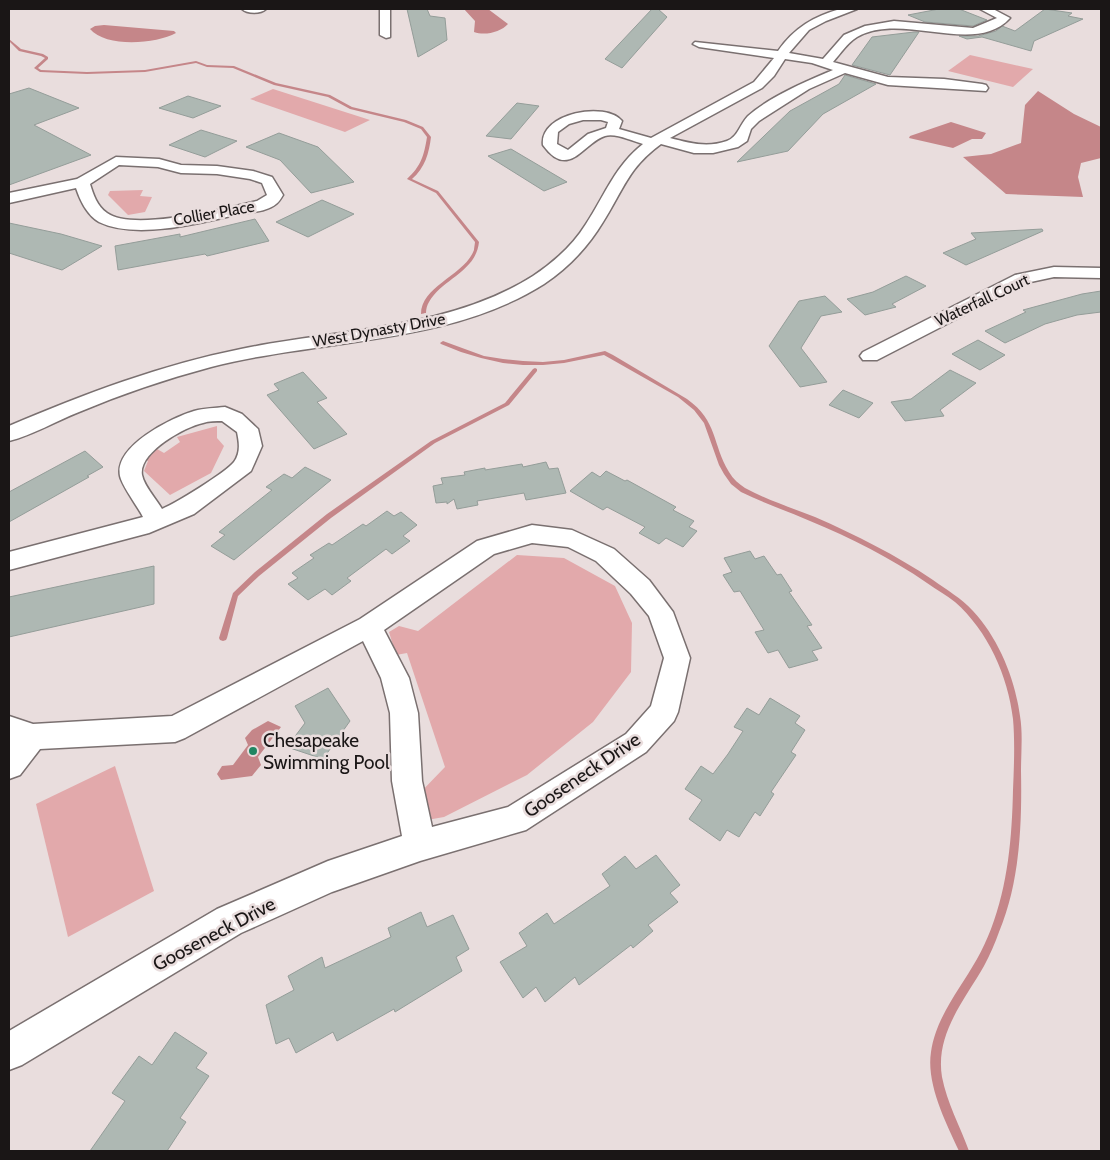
<svg xmlns="http://www.w3.org/2000/svg" width="1110" height="1160" font-family="Cabin,sans-serif">
	<rect width="100%" height="100%" fill="#e9dddd"/>
	<!-- green -->
	<g fill="#e2a9ab">
		<path d="M970 55 1033 69 1013 87 948 71Z"/>
		<path d="M273 89 370 120 345 132 250 99Z"/>
		<path d="M143 190 140 196 152 197 145 212 128 215 108 195 110 191Z"/>
		<path d="M217 426V438L224 446 211 473 170 495 144 471 148 461 143 458 148 452 157 449 164 453 180 442 177 437Z"/>
		<path d="M517 555 564 558 615 586 632 623 631 672 593 722 527 775 444 817 427 820 416 797 445 767 407 653 396 655 389 632 399 626 418 631Z"/>
		<path d="M115 766 154 891 68 937 36 804Z"/>
	</g>
	<!-- water -->
	<g fill="#c58689">
		<path d="M464 9H488L508 24C501 32 485 36 474 32L475 21Z"/>
		<path d="M104 25 174 31 176 33C156 44 106 48 90 29L95 26Z"/>
		<path d="M1038 91 1074 114 1101 127V158L1081 163 1078 177 1083 197 1006 194 963 157 991 154 1021 143 1025 105Z"/>
		<path d="M951 122 986 133 982 139H972L953 148 909 138 910 136Z"/>
		<path d="M268 721 281 727 258 757 261 765 252 776 221 780 217 774 222 766 233 765 248 745 245 738 252 730Z"/>
	</g>
	<g fill="none" stroke-linecap="round" stroke-linejoin="round">
		<!-- stream -->
		<g fill="#c58689" fill-rule="evenodd">
			<path d="M9 39 21 49 43 54 48 57V59L38 68 41 70 87 72 145 70 196 61 207 65 234 66 276 83 330 95 352 107 406 120 423 127 431 137C429 153 425 168 412 179L438 191 479 242C476 272 442 279 429 302 427 305 426 309 426 313L421 314C421 286 465 275 474 250 474 249 475 243 475 242L436 193 407 179C421 166 424 156 427 137L421 129 404 122 350 109 328 97 274 85 233 68 207 67 196 63 145 72 87 74 40 72 34 68 45 58 41 56 19 51 9 41Z"/>
			<path d="M443 341 484 356 503 359 523 361 543 362 564 360 605 351 613 355 687 399C718 421 712 444 729 472 733 479 739 484 745 488 767 500 792 508 815 517 856 535 896 555 933 580 947 590 961 598 973 611 999 639 1015 679 1020 716 1023 734 1021 753 1021 771 1022 824 1020 882 999 932 995 943 990 955 984 966 964 1001 935 1034 942 1077 947 1103 960 1126 969 1151H959C946 1123 926 1084 931 1052 936 1017 960 989 977 959 982 950 987 939 991 929 1008 885 1012 837 1013 790 1014 767 1015 741 1013 719 1008 676 988 631 955 602 946 595 937 590 927 583 891 558 851 538 810 521 787 511 763 503 741 492L731 484 724 474 719 465 704 423 694 410 678 397 604 355 564 363 543 365H523L503 363 481 358 461 352 441 344 440 343Z"/>
			<path d="M535 368 537 369V371L509 405 435 443 331 518 259 576 238 596 227 638 226 640 223 641 220 640 219 638 233 593 255 572 327 514 431 441 505 403 533 369Z"/>
		</g>
	</g>
	<!-- building -->
	<g fill="#aeb8b3" stroke="#949d99">
		<path d="M407 9H427L430 16 445 18 447 40 418 57Z"/>
		<path d="M652 9H658L667 17 622 68 605 59Z"/>
		<path d="M939 9H959L987 20 973 26 925 22 908 15Z"/>
		<path d="M1045 9 1072 13 1068 16 1083 19 1034 41 1031 51 982 37 967 39 959 36H978L996 31 1002 26 1015 31Z"/>
		<path d="M914 32H919L890 75 852 65 872 37Z"/>
		<path d="M845 75 876 84 823 114 788 151 737 162 790 111 839 84Z"/>
		<path d="M29 88 79 108 34 125 91 155 9 185V94Z"/>
		<path d="M188 96 221 106 193 118 159 108Z"/>
		<path d="M517 103 539 106 511 139 486 136Z"/>
		<path d="M201 130 237 141 205 157 169 145Z"/>
		<path d="M279 133 318 147 354 182 311 193 280 160 246 147Z"/>
		<path d="M511 149 567 182 544 191 488 156Z"/>
		<path d="M322 200 354 214 308 237 276 222Z"/>
		<path d="M255 219 269 241 207 256 205 254 118 270 115 246 180 234V237Z"/>
		<path d="M9 223 61 234 102 246 62 270 9 253Z"/>
		<path d="M1042 229 1043 231 966 265 943 253 976 239 971 233Z"/>
		<path d="M906 276 926 286 892 304 896 307 865 315 847 299 873 292Z"/>
		<path d="M1101 291V312L1077 315 1045 324 1005 343 985 331 1026 312 1023 310 1082 294Z"/>
		<path d="M825 296 842 312 821 316 801 348 827 382 800 387 769 346 799 301Z"/>
		<path d="M978 340 1005 355 980 370 952 354Z"/>
		<path d="M950 370 976 383 940 410 944 416 905 421 891 402 911 399Z"/>
		<path d="M303 372 327 398 317 402 347 434 314 449 267 395 279 390 274 384Z"/>
		<path d="M843 390 873 403 859 418 829 405Z"/>
		<path d="M85 451 103 467 87 476 89 477 9 522V492Z"/>
		<path d="M546 462 549 469 558 468 566 493 526 500 524 493 477 501 478 505 457 509 454 499 447 504V502L436 503 433 486 443 484 441 478 465 475 464 472 485 468V470L522 464 523 467Z"/>
		<path d="M305 467 331 480 234 560 211 546 225 535 219 532 272 490 266 487 284 474 292 478Z"/>
		<path d="M606 471 625 481 627 480 676 507 673 510 694 521 689 527 697 531 683 547 666 538 659 544 639 533 645 527 607 507 603 510 570 491 592 472 600 477Z"/>
		<path d="M387 511 394 516 401 512 417 525 403 536 410 541 392 554 386 549 347 578 351 581 332 595 325 589 308 600 288 584 298 578 292 573 314 558 310 555 329 543 332 545 363 524 366 526Z"/>
		<path d="M750 551 755 559 764 556 777 575 781 574 792 591 789 592 812 625 807 626 822 648 812 651 818 660 789 668 778 650 768 653 755 632 764 630 740 591 734 592 723 575 732 572 724 558Z"/>
		<path d="M154 566V604L9 637V597Z"/>
		<path d="M328 688 350 721 323 759 287 747 305 723 295 706Z"/>
		<path d="M770 698 800 716 795 723 805 730 791 752 796 755 771 792 774 794 760 816 755 812 739 837 727 830 720 841 689 819 702 800 685 789 701 766 713 774 728 754 743 731 734 727 747 708 759 715Z"/>
		<path d="M656 855 680 885 670 893 678 902 648 925 653 931 633 948 631 945 579 985 575 977 545 1002 536 987 523 998 500 962 527 946 519 933 547 913 554 924 610 886 602 874 625 856 636 869Z"/>
		<path d="M421 912 427 927 453 915 469 949 456 957 462 971 395 1012 394 1009 337 1041 333 1032 296 1053 289 1038 276 1044 266 1005 294 990 288 976 322 957 325 968 391 937 388 928Z"/>
		<path d="M175 1032 207 1053 196 1068 209 1076 180 1118 186 1122 167 1151H90L125 1101 112 1093 139 1056 152 1065Z"/>
	</g>
	<g fill="none" stroke-linecap="round" stroke-linejoin="round">
		<!-- minor casing -->
		<g stroke="#7a7070" stroke-width="3">
			<g id="minor">
				<path d="M242 9H266C261 14 247 14 242 9Z"/>
				<path d="M380 9H390V37L386 38 380 35Z"/>
				<path d="M841 9H857L826 21 809 30 789 53 823 59 844 35 865 26 894 21 973 28 997 18 980 9H993L1010 18C975 57 902 11 857 37 847 43 841 53 833 62L888 77 944 79 982 84 986 85 988 88 986 91 888 85 845 73 809 89 759 121 751 129 747 141 738 147 713 153H694L661 144C628 168 624 189 603 222 588 247 568 268 544 284 448 345 319 339 211 367 166 379 122 394 79 412 56 421 33 435 9 441V426C84 394 161 365 241 349 337 329 448 330 533 276 554 262 573 245 586 224 605 195 615 166 643 144 632 141 616 133 605 136 584 142 569 181 543 145 539 113 606 101 622 121L619 129 651 138 754 82 774 58 699 47 693 44 695 42 778 51C794 28 814 16 841 9ZM785 59 812 63 833 70C807 81 769 97 748 116 740 124 738 137 727 141 707 148 689 143 670 138L762 88 774 76ZM583 120H601L608 122 606 128 588 134 568 150 557 144 558 132 569 124Z"/>
				<path d="M116 157 159 159 181 165 217 166 253 171 272 177 283 195C281 198 279 202 276 204 267 212 250 212 239 214 201 223 136 240 99 222 87 215 80 200 76 188L9 203V193L77 179ZM119 165 158 167 181 173 217 174 250 179 262 183 267 195 257 201C226 208 133 232 107 213 97 206 93 194 90 184Z"/>
				<path d="M1054 267 1101 268V278L1054 277 1026 283 877 360H863L860 356 863 352 1015 275Z"/>
				<path d="M225 407 242 414 258 429 262 446 251 471 194 514 149 533 9 570V552L143 517C138 507 122 486 120 476 114 446 171 418 194 411 204 408 215 408 225 407ZM222 421 237 432C239 442 241 452 234 462 225 473 176 503 162 509 157 500 144 486 142 475 138 453 184 427 203 423 209 421 216 421 222 421Z"/>
				<path d="M532 525 572 530 614 549 649 580 673 612 690 658 678 712 674 721 646 752 526 830 420 861 332 892 241 933 22 1065 9 1070V1031L217 909 328 861 402 836 392 781 390 713 381 678 363 641 185 738 175 742 40 749 20 775 9 779V716L33 724 172 716 360 619 477 541ZM532 543 568 547 596 561 631 594 649 616 664 658 651 706 626 734 508 807 432 827 422 781 418 713 409 678 384 630 494 554Z"/>
			</g>
		</g>
		<!-- minor -->
		<use href="#minor" fill="#fff" fill-rule="evenodd"/>
	</g>
	<!-- markers -->
	<circle fill="#1f8662" stroke="#e9dddd" stroke-width="2" cx="253" cy="751" r="5"/>
	<g text-anchor="middle" dominant-baseline="central" stroke-width="5" stroke-linejoin="round" paint-order="stroke">
		<!-- far-street labels -->
		<g font-size="16" fill="#1a1616" stroke="#e9dddd">
			<text transform="translate(214 213) rotate(-10)">Collier Place</text>
			<text transform="translate(982 300) rotate(-25)">Waterfall Court</text>
			<text transform="translate(379 330) rotate(-10)">West Dynasty Drive</text>
		</g>
		<!-- poi labels -->
		<g font-size="19" fill="#1a1616" stroke="#e9dddd" text-anchor="start">
			<text x="263" y="740">Chesapeake<tspan x="263" dy="22">Swimming Pool</tspan></text>
		</g>
		<!-- street labels -->
		<g font-size="19" fill="#1a1616" stroke="#e9dddd">
			<text transform="translate(582 775) rotate(-34)">Gooseneck Drive</text>
			<text transform="translate(214 934) rotate(-28)">Gooseneck Drive</text>
		</g>
	</g>
	<!-- border -->
	<rect width="1110" height="1160" fill="none" stroke="#1a1616" stroke-width="20"/>
</svg>
